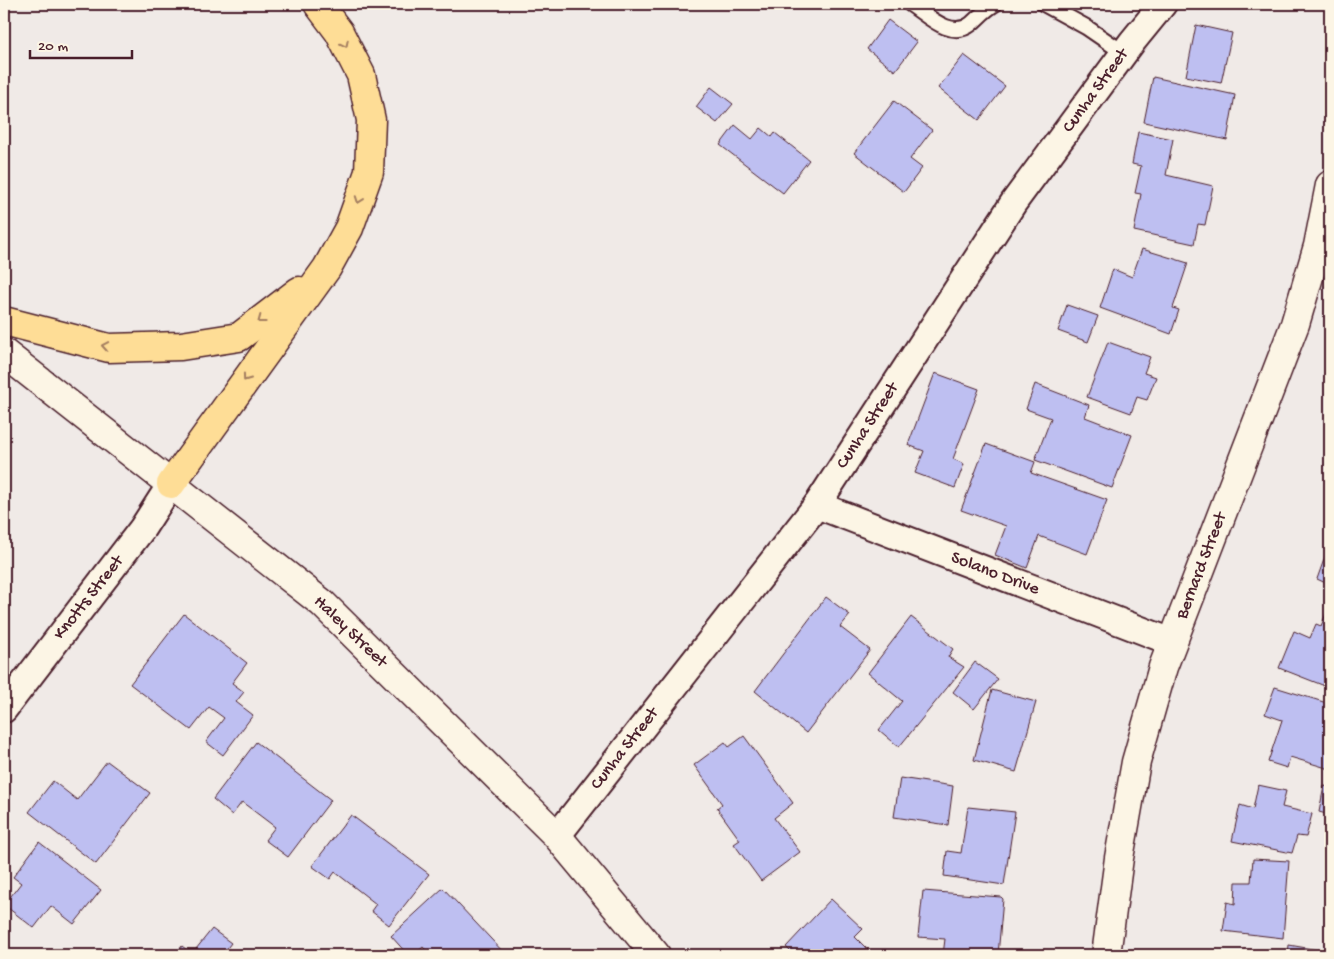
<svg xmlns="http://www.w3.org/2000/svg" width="1334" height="959" font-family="'Gochi Hand',sans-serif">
	<rect width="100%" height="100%" fill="#f0eae7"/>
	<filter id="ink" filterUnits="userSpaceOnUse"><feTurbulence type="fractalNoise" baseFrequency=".02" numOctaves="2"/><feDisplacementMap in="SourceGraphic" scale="10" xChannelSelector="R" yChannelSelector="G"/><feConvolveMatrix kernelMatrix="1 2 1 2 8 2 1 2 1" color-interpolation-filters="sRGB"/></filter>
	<g filter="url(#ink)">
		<!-- building -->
		<g fill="#bebff1" stroke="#4a1f2b">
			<path d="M888 20 917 42 895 71 867 49Z"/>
			<path d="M1196 25 1232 33 1221 83 1186 76Z"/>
			<path d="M964 55 1005 86 979 120 938 88Z"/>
			<path d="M1153 77 1235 95 1227 140 1144 122Z"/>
			<path d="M711 87 733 104 717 123 696 107Z"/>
			<path d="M894 101 932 130 910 159 922 168 904 192 854 153Z"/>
			<path d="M735 125 752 139 761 128 772 137 775 133 809 160 783 193 720 145Z"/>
			<path d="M1138 132 1173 139 1166 175 1213 186 1205 225 1198 224 1194 244 1134 231 1141 194 1135 193 1141 166 1132 164Z"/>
			<path d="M1142 249 1188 263 1173 308 1179 310 1171 334 1100 308 1113 269 1132 277Z"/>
			<path d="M1067 305 1098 316 1088 342 1058 331Z"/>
			<path d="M1108 342 1150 357 1144 373 1156 377 1147 400 1137 397 1131 413 1087 397Z"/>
			<path d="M935 373 979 389 953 459 964 464 955 488 915 473 924 451 908 445Z"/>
			<path d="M1035 384 1089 405 1085 417 1132 435 1112 488 1035 460 1051 418 1026 409Z"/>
			<path d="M986 444 1035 462 1031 473 1107 500 1087 554 1039 536 1027 568 995 555 1006 526 961 510Z"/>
			<path d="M1330 543V585L1317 579Z"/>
			<path d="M826 597 850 615 840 627 870 650 806 733 755 691Z"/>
			<path d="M1330 604V688L1279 668 1294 631 1310 638 1316 624 1321 626Z"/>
			<path d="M184 614 247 663 232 683 244 692 236 702 253 715 223 755 206 742 224 718 209 707 191 730 130 684Z"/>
			<path d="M911 617 953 649 948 657 964 667 899 747 879 730 902 701 868 673Z"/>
			<path d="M975 662 998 679 974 709 953 692Z"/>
			<path d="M1275 687 1330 704V769L1290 757 1287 768 1268 762 1282 720 1265 714Z"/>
			<path d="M992 690 1036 702 1016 772 974 760Z"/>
			<path d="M744 736 793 803 774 818 800 852 761 881 734 844 740 840 717 808 722 804 694 765 725 742 729 747Z"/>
			<path d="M256 742 331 800 288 857 265 840 275 827 242 802 232 815 213 799Z"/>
			<path d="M107 761 150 793 96 864 29 812 53 781 77 800Z"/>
			<path d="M900 778 953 786 948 825 894 817Z"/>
			<path d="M1258 785 1286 791 1282 807 1312 814 1306 837 1297 836 1292 853 1232 841 1240 805 1253 809Z"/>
			<path d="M1324 786 1330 787V815L1319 812Z"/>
			<path d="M968 807 1015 812 1004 885 944 876 947 851 961 853Z"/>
			<path d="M351 815 429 874 389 925 371 911 376 904 335 872 330 879 312 866Z"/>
			<path d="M39 842 101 890 74 924 51 906 34 928 4 905 21 883 13 877Z"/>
			<path d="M1253 859 1289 861 1283 938 1223 931 1227 902 1235 904 1236 882H1251Z"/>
			<path d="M443 888 506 955H431L423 947 414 955H408L391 936Z"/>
			<path d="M923 891 1001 897 1003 899 998 955H943L945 939 918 937Z"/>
			<path d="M831 899 863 929 855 937 866 948 860 955H794L786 947Z"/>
			<path d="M212 929 231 943 222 955H175L182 946 192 954Z"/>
			<path d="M1289 945 1324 951V955H1288Z"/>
		</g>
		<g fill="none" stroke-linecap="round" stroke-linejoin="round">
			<!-- service casing -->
			<g stroke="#4a1f2b" stroke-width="18">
				<g id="service">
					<path d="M910 4C927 15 951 40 971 24 979 17 986 9 995 4"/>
					<path d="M1044 4 1086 27 1124 53"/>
				</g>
			</g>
			<!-- minor casing -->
			<g stroke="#4a1f2b" stroke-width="30">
				<g id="minor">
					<path d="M817 505 1172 642"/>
					<path d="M4 709 142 529 171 484"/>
					<path d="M557 836 817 505 1014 202 1132 42 1163 4"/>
				</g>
			</g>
			<!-- tertiary casing -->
			<g stroke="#4a1f2b" stroke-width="31">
				<path id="tertiary" d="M1106 955 1119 858 1136 762 1163 667 1295 324 1318 246 1330 185"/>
			</g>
			<!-- secondary casing -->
			<g stroke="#4a1f2b" stroke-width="31">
				<path id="secondary" d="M4 353 322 603 557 836 656 955"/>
			</g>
			<!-- motorway casing -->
			<g stroke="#4a1f2b" stroke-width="31">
				<g id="motorway">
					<path d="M4 321 109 348 181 346 239 337 299 291"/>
					<path d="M171 484 327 268 349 228 369 172 371 120 361 75 339 32 318 4"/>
				</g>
			</g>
			<!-- service -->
			<use href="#service" stroke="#fcf5e5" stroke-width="14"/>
			<!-- minor -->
			<use href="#minor" stroke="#fcf5e5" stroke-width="26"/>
			<!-- tertiary -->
			<use href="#tertiary" stroke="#fcf5e5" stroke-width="28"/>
			<!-- secondary -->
			<use href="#secondary" stroke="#fcf5e5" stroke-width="28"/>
			<!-- motorway -->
			<use href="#motorway" stroke="#fedd96" stroke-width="28"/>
		</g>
		<!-- one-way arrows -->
		<defs><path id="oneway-chevron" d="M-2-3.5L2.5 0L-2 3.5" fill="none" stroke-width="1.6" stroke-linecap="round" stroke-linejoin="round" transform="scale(1.25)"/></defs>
		<g stroke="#a47e60">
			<use href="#oneway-chevron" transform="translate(345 44) rotate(64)"/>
			<use href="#oneway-chevron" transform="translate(359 200) rotate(110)"/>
			<use href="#oneway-chevron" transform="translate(261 320) rotate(143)"/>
			<use href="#oneway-chevron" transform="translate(105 346) rotate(-170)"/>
			<use href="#oneway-chevron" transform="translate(246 378) rotate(126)"/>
		</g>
	</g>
	<g text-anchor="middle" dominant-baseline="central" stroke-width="4" stroke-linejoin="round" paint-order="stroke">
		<!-- street labels -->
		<g font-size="18" fill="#4a1f2b" stroke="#fcf5e5">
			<text transform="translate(1096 91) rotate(-54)">Cunha Street</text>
			<text transform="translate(868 426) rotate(-57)">Cunha Street</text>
			<text transform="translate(1202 566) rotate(-69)">Bernard Street</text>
			<text transform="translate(995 574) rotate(21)">Solano Drive</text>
			<text transform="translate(89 598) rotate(-52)">Knotts Street</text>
			<text transform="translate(350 632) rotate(44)">Haley Street</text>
			<text transform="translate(625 749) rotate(-52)">Cunha Street</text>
		</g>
	</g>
	<!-- margin -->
	<rect width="1334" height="959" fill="none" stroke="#fcf5e5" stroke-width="20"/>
	<rect x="10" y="10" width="1314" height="939" fill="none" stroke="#4a1f2b" stroke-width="2" filter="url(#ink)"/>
	<!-- scale -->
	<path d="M30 50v8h102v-8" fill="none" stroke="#4a1f2b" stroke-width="2.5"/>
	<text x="38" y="50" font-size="15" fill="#4a1f2b" stroke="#fcf5e5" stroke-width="4" paint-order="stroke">20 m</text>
</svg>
